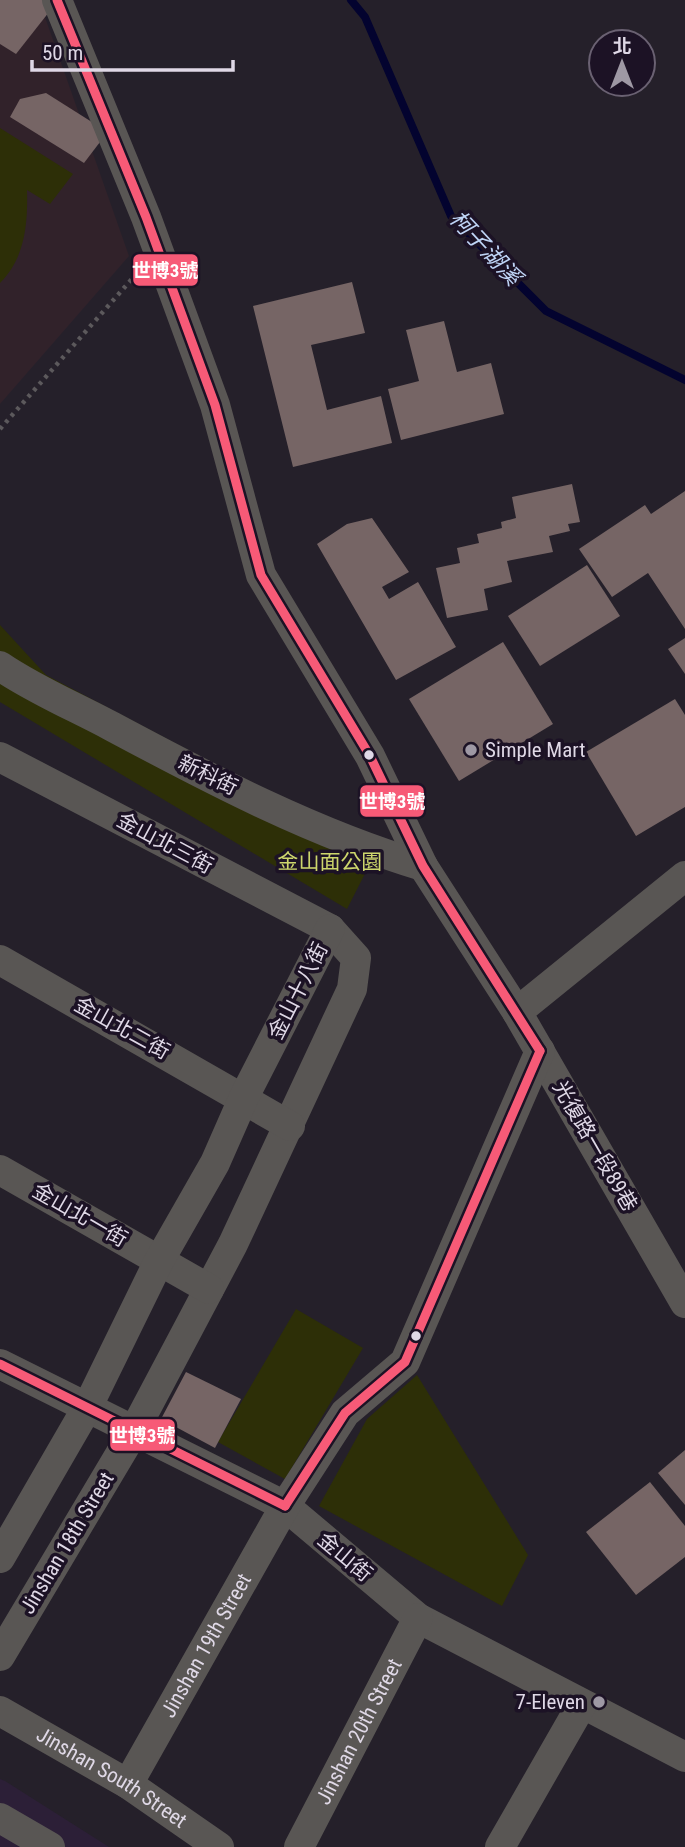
<svg xmlns="http://www.w3.org/2000/svg" width="685" height="1847" font-family="'Roboto Condensed','Noto Sans TC',sans-serif">
	<rect width="100%" height="100%" fill="#25202a"/>
	<!-- built -->
	<path fill="#2c1f37" d="M0 1779 5 1781 109 1847H0Z"/>
	<!-- education -->
	<path fill="#31222a" d="M0 0H39L129 256 0 404Z"/>
	<!-- green -->
	<g fill="#2d2f07">
		<path d="M0 128 73 174 50 204 27 190C28 224 25 258 0 283Z"/>
		<path d="M0 625 46 675 377 850 347 909 0 702Z"/>
		<path d="M296 1309 363 1348 285 1479 218 1442Z"/>
		<path d="M417 1375 528 1555 502 1606 319 1506 367 1419Z"/>
	</g>
	<g fill="none" stroke-linecap="round" stroke-linejoin="round">
		<!-- stream -->
		<path stroke="#03032f" stroke-width="8" d="M351 0 365 17 451 216 546 311 685 380"/>
	</g>
	<!-- building -->
	<g fill="#766565">
		<path d="M0 0H43L53 7 16 54 0 44Z"/>
		<path d="M46 93 95 124 100 142 84 163 10 117 20 99Z"/>
		<path d="M352 282 365 333 311 345 327 410 381 396 392 443 293 467 253 306Z"/>
		<path d="M444 321 457 372 491 363 504 414 401 440 388 389 419 381 406 330Z"/>
		<path d="M572 484 580 522 568 524 570 531 549 536 553 552 507 561 512 582 484 589 488 610 447 618 436 568 460 563 457 548 479 543 477 534 502 528 501 522 516 518 512 497Z"/>
		<path d="M685 491V629L648 573 612 597 579 549 645 505 651 514Z"/>
		<path d="M372 518 409 572 382 587 389 599 418 582 456 647 396 680 317 544 347 524Z"/>
		<path d="M587 565 620 616 540 666 508 616Z"/>
		<path d="M685 638V674L668 649Z"/>
		<path d="M503 642 553 724 459 781 409 699Z"/>
		<path d="M675 699 685 715V807L636 836 586 752Z"/>
		<path d="M186 1372 241 1399 215 1448 161 1419Z"/>
		<path d="M685 1450V1505L658 1473Z"/>
		<path d="M650 1482 685 1526V1557L636 1595 586 1532Z"/>
	</g>
	<g fill="none" stroke-linecap="round" stroke-linejoin="round">
		<!-- path -->
		<path stroke="#5c595c" stroke-width="4.5" stroke-dasharray="3.5 5" stroke-linecap="butt" d="M0 429 138 272"/>
		<!-- minor -->
		<g stroke="#595654" stroke-width="30">
			<path d="M57 0 146 217 215 405 261 575 370 756 423 866 517 1012 685 1303"/>
			<path d="M0 666C35 690 76 707 113 727 212 780 315 834 423 866"/>
			<path d="M0 757 330 929 356 958 352 989 233 1244 134 1431 0 1656"/>
			<path d="M0 960 290 1126"/>
			<path d="M517 1012 685 876"/>
			<path d="M0 1170 209 1289"/>
			<path d="M0 1364 285 1506 418 1618 685 1757"/>
			<path d="M0 1558 88 1406 159 1261 215 1163 244 1097 330 929"/>
			<path id="s1" d="M0 1711 128 1784 219 1847"/>
			<path id="s2" d="M128 1784 285 1506 345 1413 405 1362 540 1051"/>
			<path d="M0 1818 50 1847"/>
			<path id="s3" d="M299 1847 418 1618"/>
			<path d="M500 1847 582 1704"/>
		</g>
		<!-- bus-1 casing -->
		<g stroke="#1c1225" stroke-width="14">
			<g id="bus-1">
				<path d="M57 0 146 217 215 405 261 575 370 756 423 866 540 1051"/>
				<path d="M0 1364 285 1506"/>
				<path d="M285 1506 345 1413 405 1362 540 1051"/>
			</g>
		</g>
		<!-- bus-1 -->
		<use href="#bus-1" stroke="#f75a77" stroke-width="9"/>
	</g>
	<!-- markers -->
	<g fill="#9e98a4" stroke="#1c1225" stroke-width="2.5">
		<circle cx="471" cy="750" r="7"/>
		<circle cx="599" cy="1702" r="7"/>
	</g>
	<g fill="#dfd8e6" stroke="#1c1225" stroke-width="2.5">
		<circle cx="369" cy="755" r="6"/>
		<circle cx="416" cy="1336" r="6"/>
	</g>
	<g text-anchor="middle" dominant-baseline="central" stroke-width="7" stroke-linejoin="round" paint-order="stroke">
		<!-- poi labels -->
		<g font-size="21" fill="#dfd8e6" stroke="#1c1225" text-anchor="start">
			<text x="485" y="750">Simple Mart</text>
			<text x="585" y="1702" text-anchor="end">7-Eleven</text>
		</g>
		<!-- street labels -->
		<g font-size="21" fill="#dfd8e6" stroke="#1c1225">
			<text transform="translate(208 775) rotate(26)">新科街</text>
			<text transform="translate(165 843) rotate(28)">金山北三街</text>
			<text transform="translate(298 991) rotate(-63)">金山十八街</text>
			<text transform="translate(122 1028) rotate(29)">金山北二街</text>
			<text transform="translate(595 1146) rotate(60)">光復路一段89巷</text>
			<text transform="translate(80 1215) rotate(30)">金山北一街</text>
			<text transform="translate(67 1543) rotate(-59)">Jinshan 18th Street</text>
			<text transform="translate(345 1557) rotate(40)">金山街</text>
			<text stroke="none"><textPath href="#s2" startOffset="159">Jinshan 19th Street</textPath></text>
			<text stroke="none"><textPath href="#s3" startOffset="130">Jinshan 20th Street</textPath></text>
			<text stroke="none"><textPath href="#s1" startOffset="130">Jinshan South Street</textPath></text>
		</g>
		<!-- park labels -->
		<g font-size="21" fill="#cdd66c" stroke="#1c1225">
			<text x="330" y="862">金山面公園</text>
		</g>
		<!-- water labels -->
		<g font-size="23" font-style="italic" fill="#bed3f5" stroke="#1c1225">
			<text transform="translate(485 248) rotate(47)">柯子湖溪</text>
		</g>
	</g>
	<g stroke="#1c1225" stroke-width="2.5">
		<rect x="132" y="253" width="67" height="34" rx="7" fill="#f75a77"/>
		<rect x="359" y="784" width="66" height="34" rx="7" fill="#f75a77"/>
		<rect x="109" y="1418" width="67" height="34" rx="7" fill="#f75a77"/>
	</g>
	<g font-size="19" text-anchor="middle" font-weight="bold" fill="#fff">
		<text x="165" y="277">世博3號</text>
		<text x="392" y="808">世博3號</text>
		<text x="142" y="1442">世博3號</text>
	</g>
	<!-- north arrow -->
	<g transform="translate(622 63)"><circle r="33" fill="#1c1225" stroke="#6a6172" stroke-width="2"/>
	<path d="M0-5L12 26L0 18L-12 26Z" fill="#9e98a4"/>
	<text y="-10" font-size="19" font-weight="bold" text-anchor="middle" fill="#dfd8e6">北</text>
	</g>
	<!-- scale -->
	<path d="M32 60v10h201v-10" fill="none" stroke="#dfd8e6" stroke-width="3.5"/>
	<text x="42" y="60" font-size="21" fill="#dfd8e6" stroke="#1c1225" stroke-width="5" paint-order="stroke">50 m</text>
</svg>
